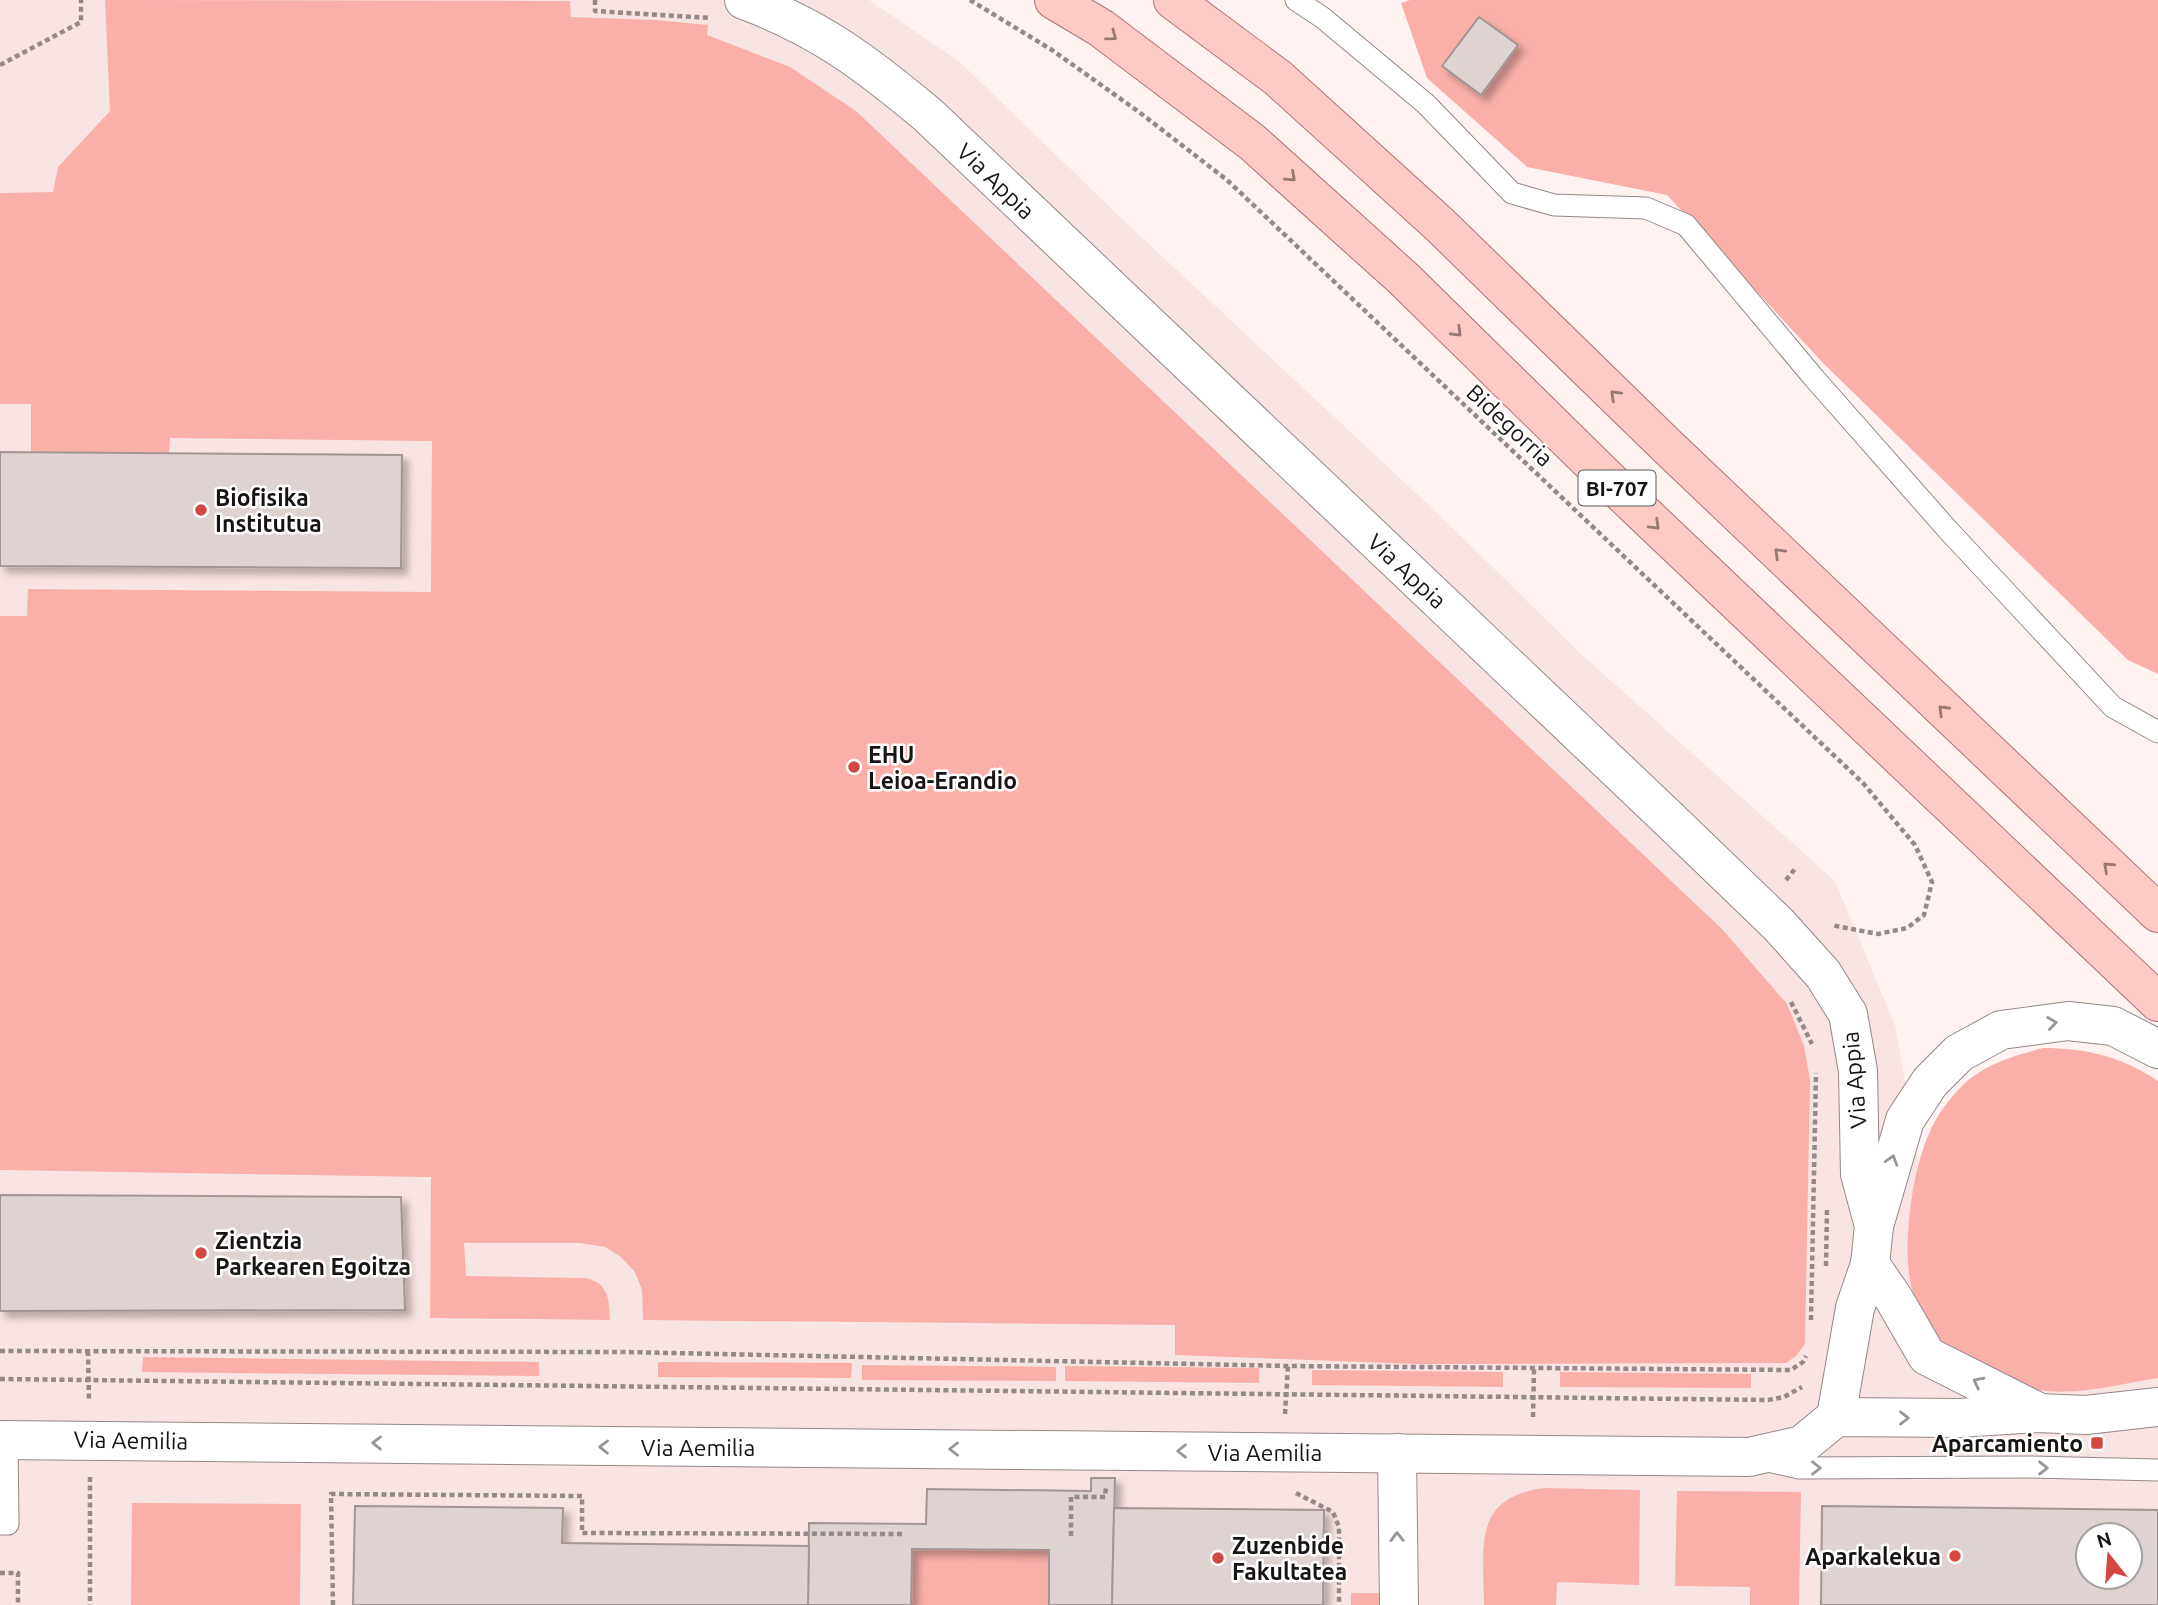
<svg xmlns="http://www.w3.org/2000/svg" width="2158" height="1605" font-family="Ubuntu,sans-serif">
	<defs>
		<filter id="shadow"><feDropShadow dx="6" dy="6" stdDeviation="3.5" flood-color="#0004"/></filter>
	</defs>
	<rect width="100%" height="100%" fill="#fff2f1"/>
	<!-- built -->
	<path fill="#f8e4e2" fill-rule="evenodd" d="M0 0H869L960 62 1120 217 1432 508 1580 653 1835 881 1895 1025 1919 1164 1911 1213 2027 1388 2059 1391 2096 1389 2158 1378V1605H0ZM2088 1535H2130V1577H2088Z"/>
	<!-- green -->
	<g fill="#fab0a8">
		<path d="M105 0 570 1 571 17 655 20 708 25 707 35 790 67 856 111 1722 929 1787 1004 1804 1046 1810 1080 1805 1344 1796 1356 1786 1363 1417 1364 1175 1355V1325L643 1320 642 1290 635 1272 621 1257 605 1247 580 1243H464L466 1276 585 1278C609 1283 609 1299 610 1320L430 1318 431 1177 0 1170V616H27L28 589 431 592 432 441 170 438 169 453 31 452V404H0V193L53 192 58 167 110 111Z"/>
		<path d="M1410 0H2158V674L2128 660 1825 365 1667 195 1527 167 1427 78 1401 3Z"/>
		<path d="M2043 1048C2085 1048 2123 1057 2158 1081V1378C2116 1385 2069 1398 2027 1388 1996 1380 1956 1362 1936 1337 1924 1323 1911 1292 1909 1274 1904 1236 1913 1168 1929 1134 1936 1116 1949 1099 1962 1086 1984 1064 2014 1056 2043 1048Z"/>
		<path d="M143 1357 539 1362V1376L142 1372Z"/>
		<path d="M658 1362 852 1363 851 1378 658 1377Z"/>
		<path d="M862 1365 1056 1367V1381L862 1380Z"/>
		<path d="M1065 1366 1259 1368V1383L1065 1381Z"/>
		<path d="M1312 1370 1503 1372V1387L1312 1385Z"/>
		<path d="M1560 1372 1751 1374V1388L1560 1387Z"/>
		<path d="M1544 1488 1640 1490 1639 1585 1557 1582 1556 1605H1484C1484 1547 1471 1498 1544 1488Z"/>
		<path d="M1677 1491 1801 1492 1799 1605H1750V1587L1675 1586Z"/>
		<path d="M132 1503 301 1504 300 1605H131Z"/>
		<path d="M912 1549 1049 1550V1605H911Z"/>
		<rect x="1351" y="1593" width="32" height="12"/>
	</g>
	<!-- building -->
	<g fill="#dfd3d2" stroke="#a19695" stroke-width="2" fill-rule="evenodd" filter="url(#shadow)">
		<path d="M1479 17 1518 45 1481 95 1442 66Z"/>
		<path d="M0 452 402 455 401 568 0 566Z"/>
		<path d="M0 1195 401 1197 405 1310 0 1311Z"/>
		<path d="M1091 1478H1115L1112 1605H1049V1550L912 1549 911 1605H808L809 1523 926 1524 927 1489 1091 1491Z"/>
		<path d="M355 1506 563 1508 562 1543 809 1546 808 1605H353Z"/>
		<path d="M1822 1506 2158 1510V1605H1821ZM2088 1535H2130V1577H2088Z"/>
		<path d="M1114 1508 1324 1510 1323 1605H1112Z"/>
	</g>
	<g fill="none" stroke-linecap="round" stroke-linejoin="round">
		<!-- service casing -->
		<g stroke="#938887" stroke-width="23">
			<g id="service">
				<path d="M1296 0 1323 18 1426 104 1512 193 1554 205 1646 208 1686 225 1814 378 1948 530 2113 707 2158 732"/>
				<path d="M1768 1461 1799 1468 2030 1467 2158 1470"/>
				<path d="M0 1524H8L7 1440"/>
			</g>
		</g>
		<!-- minor casing -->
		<g stroke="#938887" stroke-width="40">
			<g id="minor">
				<path d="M744 0C820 28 867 64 928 115L1671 821 1778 924 1823 974 1848 1014 1858 1071 1860 1174 1874 1226 1870 1264 1855 1308 1836 1417"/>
				<path d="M1870 1264 1894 1299 1927 1356 2038 1412"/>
				<path d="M0 1440 1749 1457 1802 1445 1836 1417 1959 1418 2038 1413 2086 1415 2158 1407"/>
				<path d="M1397 1453 1399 1605"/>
			</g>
		</g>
		<!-- secondary casing -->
		<g stroke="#938887" stroke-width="40">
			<path id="secondary" d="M1874 1226 1905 1120 1930 1082 1959 1053 2001 1030 2068 1021 2113 1026 2158 1049"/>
		</g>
		<!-- primary casing -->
		<g stroke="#ad746e" stroke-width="40">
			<g id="primary">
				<path d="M1054 0 1101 28 1252 142 1404 279 1624 495 2158 1002"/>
				<path d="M1173 0 1278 78 1439 224 1667 446 2158 913"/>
			</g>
		</g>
		<!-- path -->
		<g stroke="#928988" stroke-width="4.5" stroke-dasharray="5 3.5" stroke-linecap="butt">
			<path d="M595 0V11L711 18"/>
			<path d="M970 0 1052 50 1139 112 1227 180 1863 783 1915 845 1932 882 1924 915 1907 928 1878 934 1831 925"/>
			<path d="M0 65 81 22V0"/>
			<path d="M1786 880 1795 869"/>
			<path d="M1791 1002 1812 1044"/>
			<path d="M1826 1266 1827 1209"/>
			<path d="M1811 1320 1816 1073"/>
			<path d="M0 1351 625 1352 1288 1366 1791 1370 1803 1362 1806 1356"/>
			<path d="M88 1351 89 1402"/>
			<path d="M0 1379 1768 1400 1784 1397 1802 1387"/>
			<path d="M1285 1414 1288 1366"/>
			<path d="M1533 1417 1534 1369"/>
			<path d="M90 1477V1605"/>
			<path d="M1296 1493 1333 1512 1339 1527V1605"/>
			<path d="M1071 1536V1497H1105L1106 1487"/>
			<path d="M0 1573H18V1605"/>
			<path d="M333 1605 331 1494 582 1496V1533L903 1534"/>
		</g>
		<!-- service -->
		<use href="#service" stroke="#fff" stroke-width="21"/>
		<!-- minor -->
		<use href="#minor" stroke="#fff" stroke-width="38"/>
		<!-- secondary -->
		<use href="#secondary" stroke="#fff" stroke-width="38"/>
		<!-- primary -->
		<use href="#primary" stroke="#fecac5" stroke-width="38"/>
	</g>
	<!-- one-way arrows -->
	<defs><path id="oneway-chevron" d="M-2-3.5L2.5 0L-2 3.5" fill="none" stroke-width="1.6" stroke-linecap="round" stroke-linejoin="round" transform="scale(1.75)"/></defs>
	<g stroke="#967875">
		<use href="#oneway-chevron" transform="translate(1112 36) rotate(37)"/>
		<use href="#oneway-chevron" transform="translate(1291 177) rotate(42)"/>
		<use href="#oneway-chevron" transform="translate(1457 332) rotate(44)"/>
		<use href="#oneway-chevron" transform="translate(1615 395) rotate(-136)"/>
		<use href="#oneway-chevron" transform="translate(1655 525) rotate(44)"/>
		<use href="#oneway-chevron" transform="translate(1779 553) rotate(-136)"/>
		<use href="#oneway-chevron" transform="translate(1943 710) rotate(-136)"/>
		<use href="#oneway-chevron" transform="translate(2108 867) rotate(-137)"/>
	</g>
	<g stroke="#979595">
		<use href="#oneway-chevron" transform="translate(2052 1023) rotate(-8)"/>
		<use href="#oneway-chevron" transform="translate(1892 1160) rotate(-73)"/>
		<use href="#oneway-chevron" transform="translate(1978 1382) rotate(-153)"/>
		<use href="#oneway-chevron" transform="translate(1904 1418)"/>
		<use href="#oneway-chevron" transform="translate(377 1443) rotate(-179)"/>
		<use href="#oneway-chevron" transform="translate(604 1447) rotate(-179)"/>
		<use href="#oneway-chevron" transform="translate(954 1449) rotate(-180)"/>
		<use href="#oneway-chevron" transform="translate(1182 1451) rotate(-180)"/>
		<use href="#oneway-chevron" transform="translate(1816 1468)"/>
		<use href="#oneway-chevron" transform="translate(2043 1468) rotate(1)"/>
		<use href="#oneway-chevron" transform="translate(1397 1537) rotate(-91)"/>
	</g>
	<!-- markers -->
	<g fill="#d54742" stroke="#fff" stroke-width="2.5">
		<circle cx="201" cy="510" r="7"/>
		<circle cx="854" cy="767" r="7"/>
		<circle cx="201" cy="1253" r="7"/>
		<rect x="2090" y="1436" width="14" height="14" rx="3.5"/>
		<circle cx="1955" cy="1556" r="7"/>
		<circle cx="1218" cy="1558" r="7"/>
	</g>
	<g text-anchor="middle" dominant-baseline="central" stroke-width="5" stroke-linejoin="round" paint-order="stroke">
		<!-- shield labels -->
		<rect fill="#fff" stroke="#5d5a5a" stroke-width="2" x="1578.5" y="470.5" width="77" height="35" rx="5"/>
		<g font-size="21" font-weight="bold" fill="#181414">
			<text x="1617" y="488">BI-707</text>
		</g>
		<!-- street labels -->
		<g font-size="23" fill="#181414" stroke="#fff">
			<text transform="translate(996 181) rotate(44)">Via Appia</text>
			<text transform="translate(1510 425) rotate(43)">Bidegorria</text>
			<text transform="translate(1407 571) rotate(43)">Via Appia</text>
			<text transform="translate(1854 1080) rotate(-95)">Via Appia</text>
			<text transform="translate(131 1440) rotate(1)">Via Aemilia</text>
			<text x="698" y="1447">Via Aemilia</text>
			<text x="1265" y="1452">Via Aemilia</text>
		</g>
		<!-- poi labels -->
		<g font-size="23" font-weight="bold" fill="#181414" stroke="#fff" text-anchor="start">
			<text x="215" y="497">Biofisika<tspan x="215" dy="26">Institutua</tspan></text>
			<text x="868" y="754">EHU<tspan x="868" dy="26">Leioa-Erandio</tspan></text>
			<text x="215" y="1240">Zientzia<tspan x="215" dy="26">Parkearen Egoitza</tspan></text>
			<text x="2083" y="1443" text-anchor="end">Aparcamiento</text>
			<text x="1232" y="1545">Zuzenbide<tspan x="1232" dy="26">Fakultatea</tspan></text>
			<text x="1941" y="1556" text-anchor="end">Aparkalekua</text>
		</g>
	</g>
	<!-- north arrow -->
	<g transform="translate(2109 1556) rotate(343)"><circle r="33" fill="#ffffff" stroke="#a3a1a1" stroke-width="2"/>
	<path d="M0-5L12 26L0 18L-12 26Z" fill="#d54742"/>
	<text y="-10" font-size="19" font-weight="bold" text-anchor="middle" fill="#181414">N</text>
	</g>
</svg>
